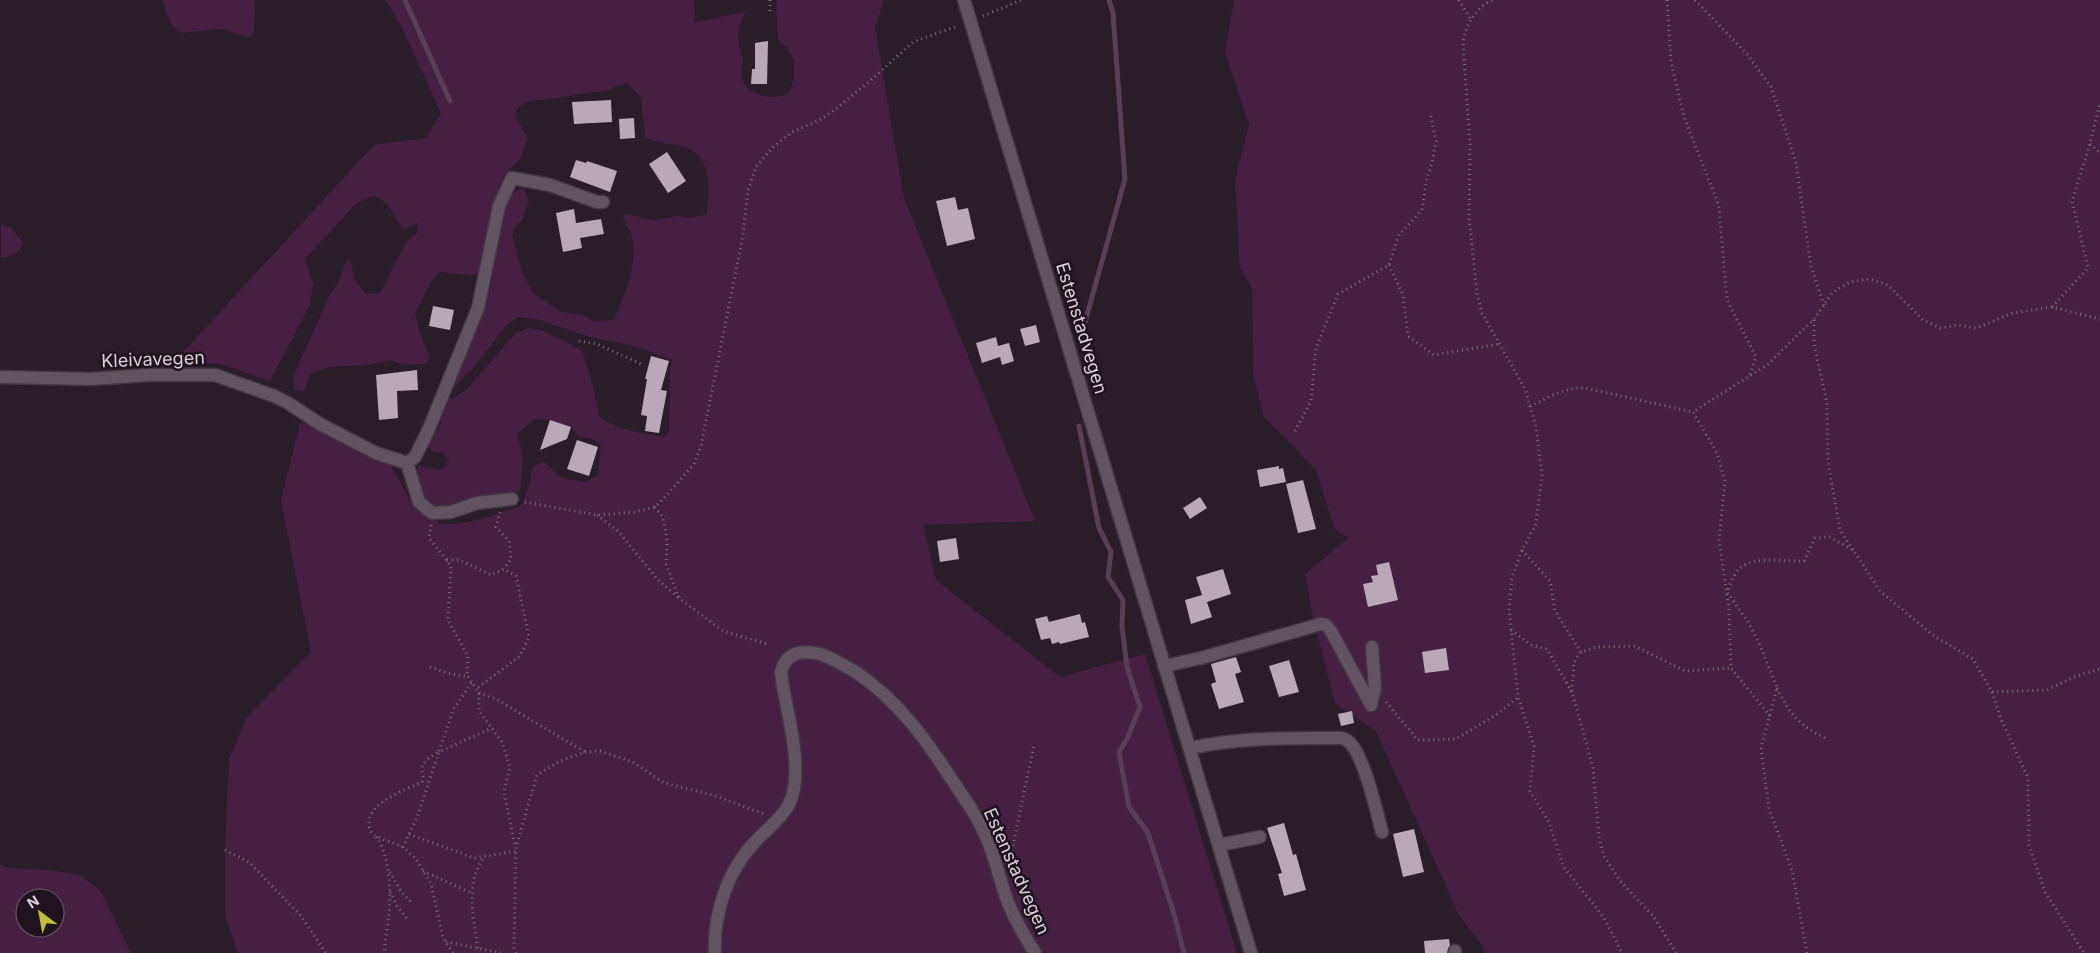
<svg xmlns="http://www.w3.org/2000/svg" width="2100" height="953" font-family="Inter,sans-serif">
	<rect width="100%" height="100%" fill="#291d27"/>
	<!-- green -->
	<g fill="#471f43" fill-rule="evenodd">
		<path d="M162 0H255L254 32 249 37 222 29 180 33 170 22Z"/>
		<path d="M386 0H694L695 22 746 12C739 25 736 34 740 48 740 52 743 56 743 59 743 65 740 73 742 78 748 97 772 100 788 94L794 79V61L787 48 778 39 776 0H884L875 27 904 198 1035 521 923 525 936 580 1060 677 1145 654 1237 953H238L225 916V849L229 759 247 717 311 652 281 500 300 423 316 426 389 464C400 478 405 494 415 508 422 516 439 524 450 524 468 524 506 512 522 505L529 485 533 466 544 462 562 478 585 482 598 475 601 445 594 440 579 436 571 427 550 420 536 419 523 428 517 436 523 454 520 492 510 496 482 498 434 508C417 499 421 482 417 465L441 470 449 461 443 453 432 451 428 446 440 426 446 401 465 391 516 333 528 328 541 330 571 344 582 351 591 379 600 418C620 430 641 433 664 437L669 430 670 370 672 360 635 346 590 337 536 319 518 317 505 327 475 366 455 387 451 389C464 360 477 331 487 301 497 272 495 216 513 193 516 191 520 189 523 187L529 200 522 220 514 228 512 235 523 275 534 294 561 312 583 315 593 321 614 320C624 297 641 257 630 231 628 227 625 222 623 217L626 214 654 220 678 216 690 218 707 214C709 186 714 154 679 145 674 144 669 145 664 143 657 142 651 139 645 137L641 98 628 84 616 86 610 90 526 102 517 109 515 115 528 138 520 159 505 174 501 182 491 210 479 268 476 275 440 272 432 279 415 313 419 331 430 358 425 364 404 365 391 360 365 365 330 367 311 373 304 391 295 390 293 377 329 296 338 283 345 264 350 259 355 280 366 294 380 293 406 242 417 234 418 223 403 229C392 215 393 203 373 196L357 203 305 259 313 283 310 305 270 381 221 364 205 363 191 358 174 362 374 145 426 138 441 113 402 28Z"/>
		<path d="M1234 0H2100V953H1484V948L1459 915 1376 731 1335 703 1313 618 1305 574 1348 538 1335 530 1316 470 1264 417 1253 374 1252 289 1240 267 1235 180 1249 125 1225 52Z"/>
		<path d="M1 224 11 228 23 242C20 254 13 256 1 258Z"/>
		<path d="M0 864 8 868 46 870 78 874 100 890 131 953H0ZM25 898H55V928H25Z"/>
	</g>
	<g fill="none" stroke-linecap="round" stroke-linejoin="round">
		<!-- stream -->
		<g stroke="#583f56" stroke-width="5">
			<path d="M405 0 450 101"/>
			<path d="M1080 340 1125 179 1113 13 1109 0"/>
			<path d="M1079 426 1099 528 1111 552 1108 577 1123 600 1122 626 1127 667 1140 707 1127 739 1119 752 1129 807 1148 833 1174 914 1184 953"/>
		</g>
	</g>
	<!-- building -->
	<g fill="#b9a9b6">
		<path d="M768 41 767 84H751L752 69H755V43Z"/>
		<path d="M611 100 612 122 574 124 572 102Z"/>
		<path d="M634 118 635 138 620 139 619 119Z"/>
		<path d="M667 152 686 181 668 193 649 164Z"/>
		<path d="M576 160 586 163 587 161 617 171 610 192 570 177Z"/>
		<path d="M955 197 958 210 968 208 975 239 947 246 936 201Z"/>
		<path d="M574 209 576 223 601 219 604 234 580 238 582 248 563 252 556 213Z"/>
		<path d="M433 306 454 310 450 330 429 326Z"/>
		<path d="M1036 325 1040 342 1025 346 1020 329Z"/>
		<path d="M996 337 998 346 1009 343 1014 361 1002 365 1000 357 982 363 976 343Z"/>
		<path d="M651 356 669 361 661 390 667 391 659 433 645 431 647 416 641 415 647 379H645Z"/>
		<path d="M417 370 418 390 397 391 398 418 379 420 376 375Z"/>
		<path d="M550 420 571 427 567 439 540 450Z"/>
		<path d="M577 440 598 447 589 476 567 469Z"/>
		<path d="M1279 466V469L1283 468 1286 482 1260 487 1257 470Z"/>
		<path d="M1303 480 1316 529 1298 533 1286 484Z"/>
		<path d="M1200 497 1207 508 1190 519 1183 508Z"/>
		<path d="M956 538 959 559 940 562 937 541Z"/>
		<path d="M1389 562 1398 600 1368 607 1363 584 1373 582 1371 576 1378 575 1376 565Z"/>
		<path d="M1223 569 1231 594 1207 602 1212 617 1191 624 1185 600 1202 595 1196 577Z"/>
		<path d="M1080 614 1082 623 1085 622 1089 637 1060 644 1059 642 1052 644 1050 638 1041 640 1035 619 1047 616 1049 622Z"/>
		<path d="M1446 648 1449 670 1425 673 1422 652Z"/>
		<path d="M1236 657 1241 672 1235 674 1244 702 1219 709 1211 684 1216 682 1211 664Z"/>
		<path d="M1289 660 1299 692 1279 697 1269 666Z"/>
		<path d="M1352 711 1354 723 1341 726 1338 714Z"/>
		<path d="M1284 823 1293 855 1296 854 1306 890 1284 896 1278 874 1282 873 1267 828Z"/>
		<path d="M1414 829 1424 872 1403 877 1393 834Z"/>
		<path d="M1449 939 1450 945 1447 953H1425L1424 941Z"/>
	</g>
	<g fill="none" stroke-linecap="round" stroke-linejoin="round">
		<!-- minor casing -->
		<g stroke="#413840" stroke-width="15">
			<g id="minor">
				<path d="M964 0 1251 953"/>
				<path d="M0 377 91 379 148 375H215L274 396 288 403 320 424 376 453 407 463 419 502 432 513 451 512 477 503 512 499"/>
				<path d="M407 463 415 457 428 431 478 308 499 206 512 178 550 185 597 202H603"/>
				<path d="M1164 666 1201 658 1321 624 1326 625 1331 631 1371 705"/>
				<path d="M1371 705 1375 688 1372 647"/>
				<path d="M1190 748C1240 737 1291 738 1342 738 1345 739 1349 741 1351 744 1365 760 1376 810 1382 832"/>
				<path d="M1219 845 1260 837"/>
				<path d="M1455 951V953"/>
				<path d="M715 953C713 914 728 869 756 841 769 827 786 815 792 797 803 759 785 710 781 672 786 652 802 650 820 654 833 658 845 666 857 673 899 701 927 741 954 783 964 797 974 812 982 828 994 851 998 875 1007 900 1013 918 1025 936 1035 953"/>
			</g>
		</g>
		<!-- path -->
		<g stroke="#796e77" stroke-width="3" stroke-dasharray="1 4" stroke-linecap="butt">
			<path d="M770 0V11"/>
			<path d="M1459 0 1471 20"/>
			<path d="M1492 0C1475 9 1466 24 1463 43L1470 145 1469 217 1477 294 1482 313 1525 389 1536 427 1542 475 1536 524 1522 550 1512 577 1509 609 1518 697 1534 746 1530 791 1549 822 1563 866 1604 918 1622 953"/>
			<path d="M1667 0 1671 62 1684 117 1719 206 1727 300 1756 357 1750 375"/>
			<path d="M1695 0 1747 54 1771 87 1796 163 1811 266 1824 305"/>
			<path d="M983 16 1021 0"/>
			<path d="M2090 144 2100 153"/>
			<path d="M1389 265 1403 295 1408 336 1434 355 1499 344"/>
			<path d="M2052 307 2088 268 2072 201 2090 144 2100 103"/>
			<path d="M1814 320V344L1827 403 1828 462 1840 530 1853 550"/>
			<path d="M579 341 597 344 641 364"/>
			<path d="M1530 406C1548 398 1565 387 1585 388L1693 412"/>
			<path d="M1295 431 1311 401 1316 348 1338 294 1389 265 1399 235 1422 210 1427 177 1432 164 1436 141 1430 112"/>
			<path d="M525 502 597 515 634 512 655 507 667 495 694 464 701 446 743 235 748 190 756 167 772 148 792 132 820 120 837 108 871 80 913 42 958 26"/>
			<path d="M655 507 662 516 665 527 667 540 666 564 679 598 723 631 767 644"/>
			<path d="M500 512 496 527 509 541 511 559 504 569"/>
			<path d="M597 515 618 531 658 580 678 597"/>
			<path d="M431 525 429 538 451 566 448 620 468 656 467 675 479 693V711L502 742 510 767 504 791 515 846"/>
			<path d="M1522 550 1550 581 1555 611 1581 652"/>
			<path d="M447 560H459L491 575 504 569 516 576 529 637 520 656 476 689"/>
			<path d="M1511 630 1531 645 1547 649 1572 692"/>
			<path d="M430 667 448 673 468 677"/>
			<path d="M1777 688C1791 716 1798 724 1825 738"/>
			<path d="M1992 692 2001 719 2028 778 2029 845 2045 892 2084 953"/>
			<path d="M479 693 496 699 585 752"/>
			<path d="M1386 702 1418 740 1456 739 1499 713 1518 697"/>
			<path d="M1770 716 1731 668 1729 609 1719 540 1725 481 1717 453 1693 412 1767 365 1814 319 1833 292 1850 282 1869 279 1888 285 1923 320 1940 328 1957 325 1976 328 2013 313 2052 307 2100 319"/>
			<path d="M439 751 454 708 472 682"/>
			<path d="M409 834 474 858 516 851"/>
			<path d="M376 837C390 854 391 892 389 914 388 926 384 940 385 953"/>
			<path d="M403 847C395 843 380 839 374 835 371 833 369 828 369 824 368 802 406 790 422 782 424 776 422 774 422 768 423 761 432 756 438 752"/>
			<path d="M225 850 249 862 300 915 326 953"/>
			<path d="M1007 859 1011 855 1034 745"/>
			<path d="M423 871 471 893"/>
			<path d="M390 872 402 893 411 902"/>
			<path d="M390 892 397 906 409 921"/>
			<path d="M446 942 502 953"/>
			<path d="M478 948C473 917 465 884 484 857"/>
			<path d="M453 953 443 938 431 884 416 859 403 847 417 817 439 752 492 728"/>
			<path d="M516 953 514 949 516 847 537 775 560 761 585 752 600 751 633 762 664 783 713 795 764 814"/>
			<path d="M1676 953 1654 917 1620 881 1604 856 1599 837 1593 768 1572 692 1574 662 1581 652 1596 647 1635 646 1685 671 1731 668"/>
			<path d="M1807 953 1792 870 1769 809 1761 748 1777 688 1760 645 1748 622 1727 592C1730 585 1734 573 1740 568 1756 555 1783 562 1804 561L1815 538 1830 537 1854 551 1880 591 1934 636 1973 659 1992 692 2047 690 2074 677 2100 669"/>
		</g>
		<!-- minor -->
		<use href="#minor" stroke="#61535f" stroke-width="12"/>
	</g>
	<g text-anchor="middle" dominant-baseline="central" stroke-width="5" stroke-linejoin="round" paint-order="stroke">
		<!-- street labels -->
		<g font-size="18" fill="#dbd3da" stroke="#1f141e">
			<text transform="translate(1082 328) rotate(73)">Estenstadvegen</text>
			<text transform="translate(153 359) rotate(-2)">Kleivavegen</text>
			<text transform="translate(1017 871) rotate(66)">Estenstadvegen</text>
		</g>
	</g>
	<!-- north arrow -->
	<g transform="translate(40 913) rotate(328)"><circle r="24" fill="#1f141e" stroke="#6a6069"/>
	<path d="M0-4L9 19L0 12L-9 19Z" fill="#c3bd3e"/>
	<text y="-8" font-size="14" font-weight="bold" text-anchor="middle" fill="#dbd3da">N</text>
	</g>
</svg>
